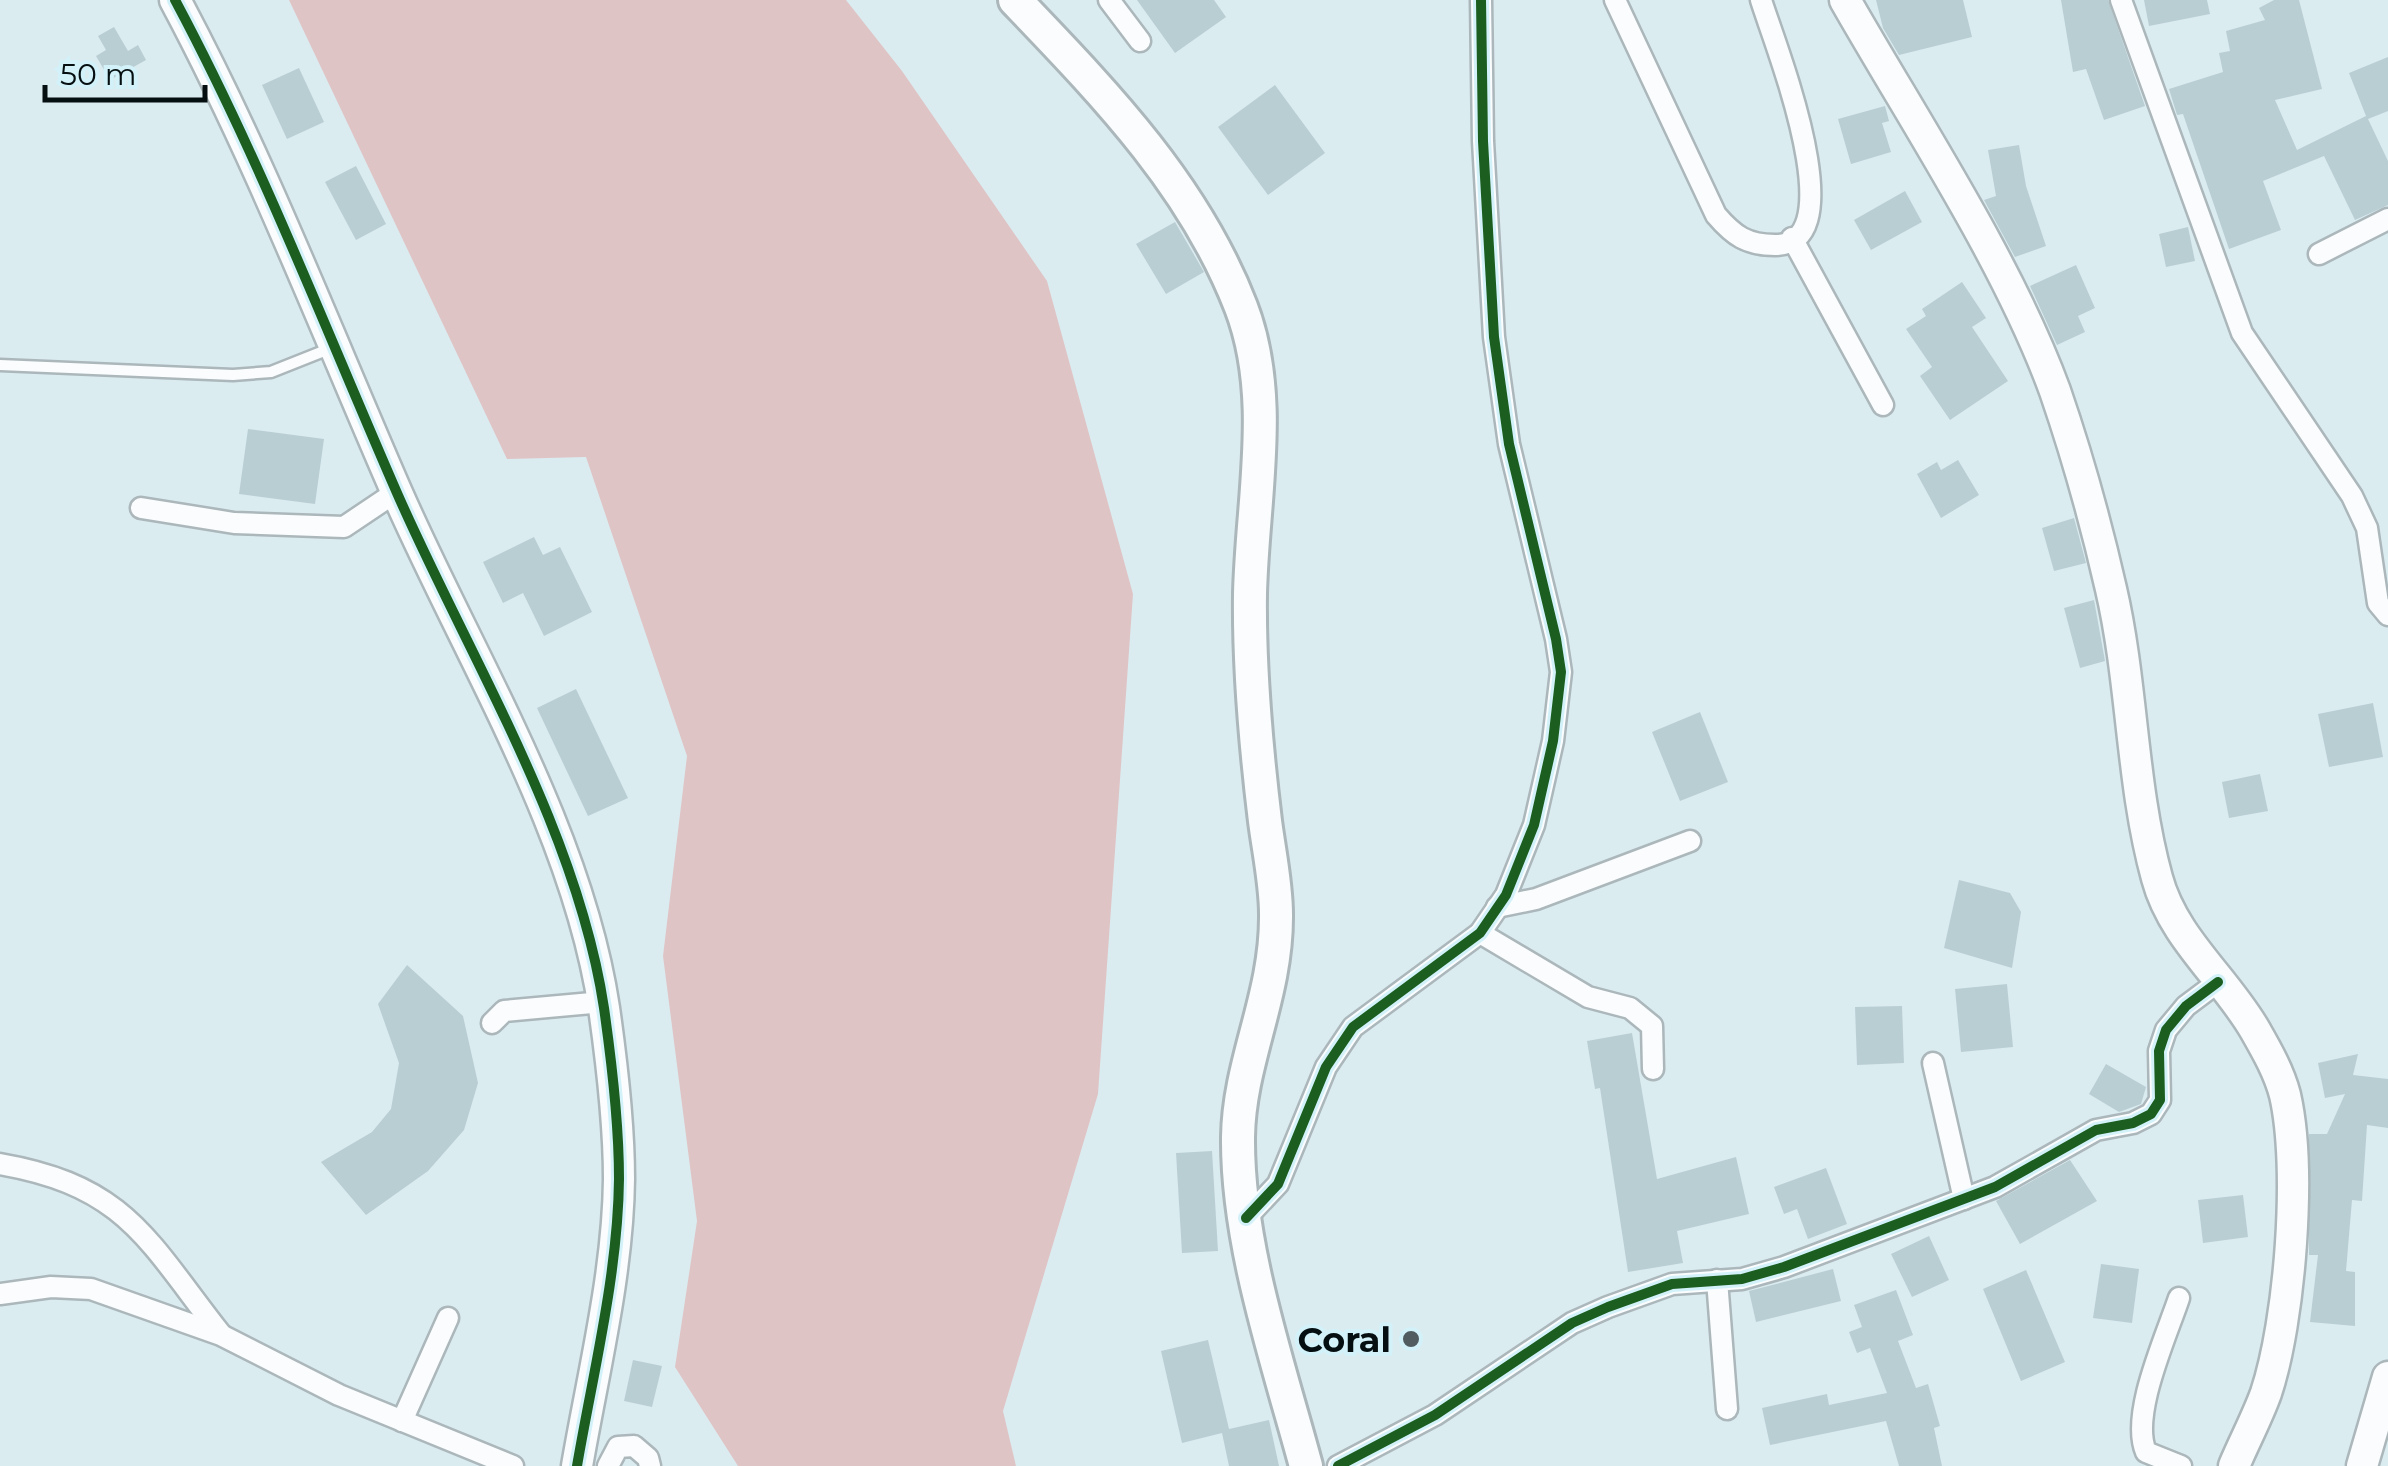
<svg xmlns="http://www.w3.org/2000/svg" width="2388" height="1466" font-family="Montserrat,sans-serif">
	<rect width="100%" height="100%" fill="#dbecf0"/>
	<!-- forest -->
	<path fill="#dfc4c6" d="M289 0H846L902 71 1047 281 1133 594 1098 1094 1003 1411 1016 1466H738L675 1367 697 1221 663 956 687 756 586 457 507 459Z"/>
	<!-- building -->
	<g fill="#b9ced3">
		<path d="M1137 0H1214L1226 17 1175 53Z"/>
		<path d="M1876 0H1963L1972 37 1899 55 1883 28Z"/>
		<path d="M2061 0H2108L2145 106 2104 120 2086 69 2073 72Z"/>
		<path d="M2144 0H2207L2210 14 2149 26Z"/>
		<path d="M2274 0H2299L2322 89 2275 100 2297 150 2366 116 2349 73 2388 57V111L2368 119 2388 161V205L2355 220 2324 156 2263 181 2281 230 2229 249 2183 114 2177 115 2169 89 2223 72 2219 53 2230 51 2226 31 2265 20 2259 8Z"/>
		<path d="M114 27 128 51 138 45 146 60 110 80 96 56 106 50 98 36Z"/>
		<path d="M299 68 324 122 287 139 262 85Z"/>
		<path d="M1275 85 1325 153 1268 195 1218 127Z"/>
		<path d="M1885 106 1889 121 1882 123 1891 152 1851 164 1838 119Z"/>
		<path d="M2019 145 2026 186 2046 246 2015 257 1984 200 1996 196 1988 150Z"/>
		<path d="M356 166 386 224 356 240 325 182Z"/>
		<path d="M1905 191 1922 222 1871 250 1854 220Z"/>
		<path d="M1175 222 1204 272 1166 294 1136 244Z"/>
		<path d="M2188 227 2195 261 2166 267 2159 234Z"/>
		<path d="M2076 265 2095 308 2078 316 2085 332 2057 345 2030 286Z"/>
		<path d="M1962 282 1986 318 1972 327 2008 381 1950 420 1920 376 1932 367 1906 329 1926 316 1922 309Z"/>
		<path d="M248 429 324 439 315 504 239 494Z"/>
		<path d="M1958 460 1979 495 1941 518 1917 474 1937 462 1941 470Z"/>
		<path d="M2074 518 2086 563 2054 571 2042 528Z"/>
		<path d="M534 537 543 555 560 547 592 612 544 636 523 593 503 603 483 562Z"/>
		<path d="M2094 600 2105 661 2080 668 2064 608Z"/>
		<path d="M576 689 628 798 588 816 537 708Z"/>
		<path d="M2373 703 2383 757 2329 767 2318 714Z"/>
		<path d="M1700 712 1728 782 1680 801 1652 732Z"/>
		<path d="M2260 774 2268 811 2229 818 2222 782Z"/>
		<path d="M1959 880 2010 893 2021 912 2012 968 1944 948Z"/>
		<path d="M407 965 463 1016 478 1083 464 1130 428 1171 366 1215 321 1162 372 1132 391 1109 399 1063 378 1004Z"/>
		<path d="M2007 984 2013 1047 1961 1052 1955 989Z"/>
		<path d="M1902 1006 1904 1063 1857 1065 1855 1007Z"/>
		<path d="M1632 1033 1657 1179 1736 1157 1749 1214 1677 1231 1683 1263 1628 1272 1600 1088 1595 1089 1587 1041Z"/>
		<path d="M2358 1054 2353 1075 2388 1079V1128L2367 1125 2362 1201 2352 1200 2346 1271 2355 1272V1326L2310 1322 2318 1255H2309V1134H2327L2345 1094 2325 1098 2318 1063Z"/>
		<path d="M2106 1064 2146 1087 2141 1104 2119 1112 2089 1094Z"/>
		<path d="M1212 1151 1218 1251 1182 1253 1176 1153Z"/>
		<path d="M2070 1160 2097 1201 2020 1244 1996 1201Z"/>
		<path d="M1826 1168 1847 1224 1808 1239 1797 1209 1784 1214 1774 1187Z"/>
		<path d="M2243 1195 2248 1237 2203 1243 2198 1200Z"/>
		<path d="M1929 1236 1949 1280 1912 1297 1891 1254Z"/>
		<path d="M2101 1264 2139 1269 2132 1323 2093 1318Z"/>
		<path d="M1833 1269 1841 1301 1756 1322 1749 1291Z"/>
		<path d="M2026 1270 2065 1362 2021 1381 1983 1289Z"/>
		<path d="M1896 1290 1913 1335 1898 1341 1916 1388 1928 1384 1940 1426 1934 1428 1942 1466H1899L1886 1421 1770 1445 1762 1408 1827 1394 1829 1405 1887 1393 1870 1348 1857 1353 1849 1332 1862 1327 1854 1305Z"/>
		<path d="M1208 1340 1229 1429 1269 1420 1279 1466H1229L1222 1433 1182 1443 1161 1351Z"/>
		<path d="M633 1360 662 1366 652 1407 624 1401Z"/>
	</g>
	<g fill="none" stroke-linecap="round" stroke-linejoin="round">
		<!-- lane casing -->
		<g stroke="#abb7bb" stroke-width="15">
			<path id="lane" d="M0 365 233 375 271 372 334 347"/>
		</g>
		<!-- street casing -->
		<g stroke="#abb7bb" stroke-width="25">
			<g id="street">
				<path d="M1109 0 1140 41"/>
				<path d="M1615 0 1716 215C1734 236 1747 245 1775 245 1857 246 1772 37 1761 0"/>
				<path d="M2121 0 2242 333 2352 496 2367 528 2378 603 2388 615"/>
				<path d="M1792 238 1883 405"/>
				<path d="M2319 254 2388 219"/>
				<path d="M141 508 234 523 344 527 396 492"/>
				<path d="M1497 907 1536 899 1690 841"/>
				<path d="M1480 933 1588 997 1630 1008 1652 1026 1653 1069"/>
				<path d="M492 1023 504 1011 603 1002"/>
				<path d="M1933 1063 1964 1199"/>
				<path d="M0 1164C126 1186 147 1240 220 1333"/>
				<path d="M1246 1218 1278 1184 1326 1067 1353 1027 1480 933 1506 895 1534 825 1553 741 1561 672 1556 639 1509 444 1494 337 1483 141 1481 0"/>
				<path d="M1717 1280 1727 1409"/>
				<path d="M0 1294 51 1287 91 1289 221 1335 339 1395 513 1466"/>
				<path d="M2179 1298C2166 1337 2130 1415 2146 1452L2181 1466"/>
				<path d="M402 1421 448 1318"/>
				<path d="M608 1466 618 1447 634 1446 648 1458 650 1466"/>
				<path d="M1338 1466 1435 1415 1572 1323 1608 1307 1672 1284 1742 1279 1784 1267 1995 1187 2096 1130 2133 1123 2151 1114 2160 1100 2159 1051 2166 1030 2186 1006 2218 982"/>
			</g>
		</g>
		<!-- secondary casing -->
		<g stroke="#abb7bb" stroke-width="35">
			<g id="secondary">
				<path d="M175 0C260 159 325 328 397 493 469 657 577 829 604 1008 612 1064 619 1122 619 1179 618 1274 593 1373 577 1466"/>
				<path d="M1845 0C1914 121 2008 262 2055 391 2077 455 2096 523 2111 589 2133 684 2131 784 2157 878 2173 938 2225 978 2255 1030 2267 1051 2279 1072 2285 1095 2302 1169 2290 1321 2266 1393 2257 1418 2244 1442 2234 1466"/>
				<path d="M2362 1466 2388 1377"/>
			</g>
		</g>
		<!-- primary casing -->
		<g stroke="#abb7bb" stroke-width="38">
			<path id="primary" d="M1015 0C1104 93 1194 185 1241 307 1276 398 1252 499 1250 594 1249 669 1256 747 1265 821 1269 852 1276 883 1276 914 1277 996 1239 1061 1238 1137 1237 1245 1278 1362 1306 1466"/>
		</g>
		<!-- lane -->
		<use href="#lane" stroke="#fafcfd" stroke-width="10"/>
		<!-- street -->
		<use href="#street" stroke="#fafcfd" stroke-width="20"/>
		<!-- secondary -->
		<use href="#secondary" stroke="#fafcfd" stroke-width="30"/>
		<!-- primary -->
		<use href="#primary" stroke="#fafcfd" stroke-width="32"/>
		<!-- cycleway casing -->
		<g stroke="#d2f1f9" stroke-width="16">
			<g id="cycleway">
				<path d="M175 0C260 159 325 328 397 493 469 657 577 829 604 1008 612 1064 619 1122 619 1179 618 1274 593 1373 577 1466"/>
				<path d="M1246 1218 1278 1184 1326 1067 1353 1027 1480 933 1506 895 1534 825 1553 741 1561 672 1556 639 1509 444 1494 337 1483 141 1481 0"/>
				<path d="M1338 1466 1435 1415 1572 1323 1608 1307 1672 1284 1742 1279 1784 1267 1995 1187 2096 1130 2133 1123 2151 1114 2160 1100 2159 1051 2166 1030 2186 1006 2218 982"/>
			</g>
		</g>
		<!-- cycleway -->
		<use href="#cycleway" stroke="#1b5e20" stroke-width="10"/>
	</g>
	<!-- markers -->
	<circle fill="#505c5f" stroke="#d2f1f9" stroke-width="4" cx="1411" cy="1339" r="10"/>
	<g text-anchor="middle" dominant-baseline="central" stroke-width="8" stroke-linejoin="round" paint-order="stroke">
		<!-- poi labels -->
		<g font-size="35" font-weight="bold" fill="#050f11" stroke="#d2f1f9" text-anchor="end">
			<text x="1391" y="1339">Coral</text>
		</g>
	</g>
	<!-- scale -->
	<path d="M45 85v15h160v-15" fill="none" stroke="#050f11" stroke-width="5"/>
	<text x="60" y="85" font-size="30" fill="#050f11" stroke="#d2f1f9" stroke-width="8" paint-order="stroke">50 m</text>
</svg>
